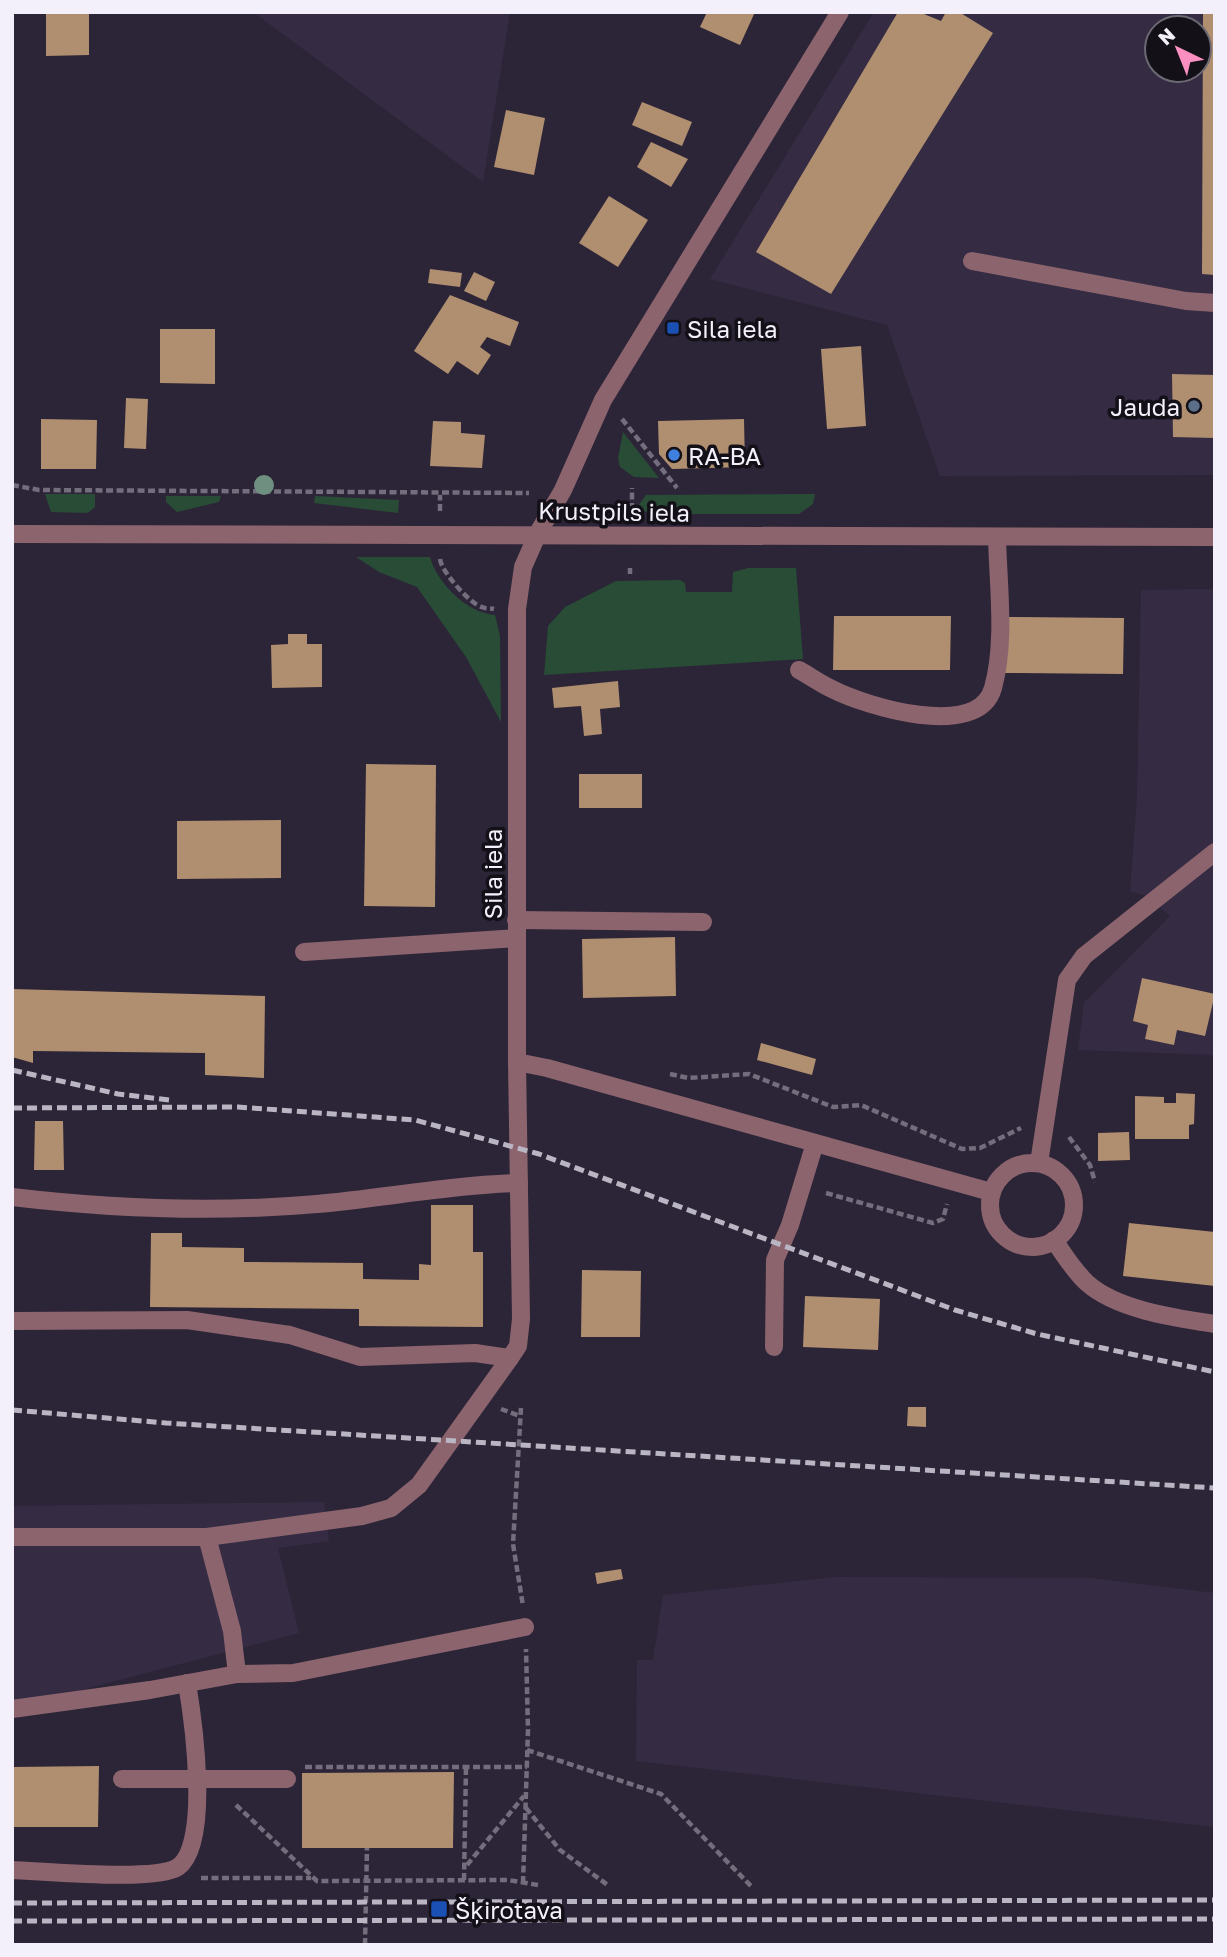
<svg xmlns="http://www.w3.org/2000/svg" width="1227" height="1957" font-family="'Golos Text',sans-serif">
	<rect width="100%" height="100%" fill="#2c2537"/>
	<!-- built -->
	<g fill="#352c44" fill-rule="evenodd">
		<path d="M253 12H510L483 182Z"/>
		<path d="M874 12H1215V475L940 476 887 325 710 279ZM1157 28H1199V70H1157Z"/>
		<path d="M1215 589V1055L1078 1050 1084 1003 1170 916 1147 896 1130 891 1137 798 1141 590Z"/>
		<path d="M324 1502 329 1541 278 1548 299 1633 12 1708V1506Z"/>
		<path d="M837 1577 1091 1578 1215 1593V1827L636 1761 637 1660H653L663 1595Z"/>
	</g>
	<!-- green -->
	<g fill="#284c36">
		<path d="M623 432 659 478 634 477 620 467 618 458Z"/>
		<path d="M45 494H95V507L88 513 51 512Z"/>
		<path d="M815 494 813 504 799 514H659L642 511 638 506 646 495Z"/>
		<path d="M166 496H221L219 502 177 512 166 502Z"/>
		<path d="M315 496 399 500 398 513 314 503Z"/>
		<path d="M356 557H430C437 583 467 613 495 615L500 636 501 722 466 657 417 587 379 572Z"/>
		<path d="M748 568H796L803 659 544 675 548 626 565 607 616 581 680 580 685 583 686 592H732L733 572Z"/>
	</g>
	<!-- building -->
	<g fill="#b08e70">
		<path d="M46 12H89V55L46 56Z"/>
		<path d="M707 12H755L740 45 700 27Z"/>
		<path d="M898 12H919L941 21 946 12H959L993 33 831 294 756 252Z"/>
		<path d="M1203 12H1215V275L1202 274Z"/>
		<path d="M642 102 692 122 682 146 632 125Z"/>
		<path d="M506 110 545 118 534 175 494 167Z"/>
		<path d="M651 142 688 159 671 187 637 167Z"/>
		<path d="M609 196 648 220 618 267 579 243Z"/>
		<path d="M430 269 462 273 460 287 428 283Z"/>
		<path d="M474 272 495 282 486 301 464 291Z"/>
		<path d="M450 295 519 322 510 346 487 337 480 347 491 355 478 375 457 361 448 374 414 351Z"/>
		<path d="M160 329H215V384L160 383Z"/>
		<path d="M861 346 866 426 827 429 821 349Z"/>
		<path d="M1172 374 1215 375V438L1173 437Z"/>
		<path d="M126 398 148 399 146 449 124 448Z"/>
		<path d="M41 419 97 420 96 469H41Z"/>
		<path d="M744 419 745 467 672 469 659 454 658 421Z"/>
		<path d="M433 421 461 422V433L485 435 482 468 430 466Z"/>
		<path d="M834 616H951L950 670H833Z"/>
		<path d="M1006 617 1124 618 1123 674 1005 673Z"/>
		<path d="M288 634H307V644H322V687L272 688 271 645 288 644Z"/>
		<path d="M618 681 620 707 600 709 602 734 584 736 581 706 554 708 552 688Z"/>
		<path d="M366 764 436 765 435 907 364 906Z"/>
		<rect x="579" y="774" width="63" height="34"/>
		<path d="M281 820V878L177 879V821Z"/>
		<path d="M675 937 676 996 583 998 582 939Z"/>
		<path d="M1142 978 1215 994 1205 1036 1177 1030 1174 1045 1145 1039 1148 1025 1133 1021Z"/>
		<path d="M12 989 265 996 264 1078 205 1075V1053L33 1051V1063L12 1057Z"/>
		<path d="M761 1043 816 1059 812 1075 757 1060Z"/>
		<path d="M1176 1093 1195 1094 1194 1124 1189 1125V1139H1135V1096L1164 1097V1103H1176Z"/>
		<path d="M35 1121H63L64 1170H34Z"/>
		<path d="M1129 1132 1130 1160 1098 1161V1133Z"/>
		<path d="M431 1205H473V1252H483V1327L359 1326V1309L150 1307 151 1233H182V1247L244 1248V1262L363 1263V1279L419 1280V1264L431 1265Z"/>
		<path d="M1129 1223 1215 1232V1286L1123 1276Z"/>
		<path d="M582 1270 641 1271 640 1337H581Z"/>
		<path d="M805 1296 880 1299 878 1350 803 1347Z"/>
		<path d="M908 1407H926V1427L907 1426Z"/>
		<path d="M621 1569 623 1579 597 1584 595 1573Z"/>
		<path d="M99 1766 98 1827H12V1767Z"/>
		<path d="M454 1772 453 1848H302V1773Z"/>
	</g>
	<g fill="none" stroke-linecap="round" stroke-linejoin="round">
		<!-- path -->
		<g stroke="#736d7d" stroke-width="4.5" stroke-dasharray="7 3.5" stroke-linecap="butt">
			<path d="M622 419 677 488"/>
			<path d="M12 485 39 490 529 493"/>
			<path d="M632 510V488"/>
			<path d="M440 511V495"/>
			<path d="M440 559C441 571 470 604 482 607 486 609 490 608 494 609"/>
			<path d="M630 568V574"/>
			<path d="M670 1074 688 1078 749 1074 833 1107 861 1105 962 1149 980 1148 1021 1128"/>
			<path d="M1069 1137 1090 1165 1095 1182"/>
			<path d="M826 1193 933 1223 943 1219 947 1204"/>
			<path d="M521 1408 513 1544 523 1606"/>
			<path d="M501 1409 520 1416"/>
			<path d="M527 1750 661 1794 751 1886"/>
			<path d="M305 1767H527"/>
			<path d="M236 1805 317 1881 508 1880 538 1885"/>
			<path d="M526 1808 560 1850 609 1886"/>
			<path d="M467 1865 524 1796"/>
			<path d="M201 1878H311"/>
			<path d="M464 1880 466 1767"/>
			<path d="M523 1883 528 1730 526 1649"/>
			<path d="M365 1945 367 1848"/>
		</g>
		<!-- service -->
		<g stroke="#8c646e" stroke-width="18">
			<path d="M972 261 1186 301 1215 303"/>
			<path d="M516 920 703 922"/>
			<path d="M304 952 517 938"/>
			<path d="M1039 1163 1067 980 1084 956 1215 852"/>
			<path d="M12 1197C114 1209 214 1213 317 1204 384 1198 451 1185 519 1183"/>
			<path d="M12 1321 187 1320 290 1335 360 1357 475 1353 510 1358 419 1485 391 1508 362 1516 207 1537H12"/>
			<path d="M774 1347 775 1260 790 1225 815 1143"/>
			<path d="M237 1674 293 1673 525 1627"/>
			<path d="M12 1709 150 1690 237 1674 232 1631 207 1537"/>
			<path d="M122 1779H287"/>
			<path d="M12 1870C44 1871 156 1882 178 1867 211 1844 193 1719 187 1683"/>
		</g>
		<!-- minor -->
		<g stroke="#8c646e" stroke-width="18">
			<path d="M799 670C810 676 821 684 832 689 865 706 978 741 993 688 1006 641 998 585 997 537"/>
			<path d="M517 1062 547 1068 991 1192"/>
			<circle cx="1032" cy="1205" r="42"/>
			<path d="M1054 1240C1064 1255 1074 1271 1087 1283 1117 1310 1176 1318 1215 1324"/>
			<path d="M510 1358 518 1346 521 1319 517 1062V609L523 567 538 533 563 490 603 400 840 12"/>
		</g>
		<!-- tertiary -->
		<path stroke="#8c646e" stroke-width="18" d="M12 534 1215 537"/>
		<!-- rail -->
		<g stroke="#bab5c3" stroke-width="5" stroke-dasharray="10 5" stroke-linecap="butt">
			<path d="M12 1070 118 1094 169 1100"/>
			<path d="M12 1108 238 1107 415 1120 539 1154 955 1310 1037 1334 1215 1372"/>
			<path d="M12 1410 166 1423 1215 1488"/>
			<path d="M12 1903 1215 1900"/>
			<path d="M12 1921 1215 1919"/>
		</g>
	</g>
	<!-- trees -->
	<circle fill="#6f8f80" cx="264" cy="485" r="10"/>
	<!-- markers -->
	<g fill="#1a4fb4" stroke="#131018" stroke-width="2.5">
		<rect x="666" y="321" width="14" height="14" rx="3.5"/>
		<rect x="430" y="1900" width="18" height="18" rx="3.5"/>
	</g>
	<circle fill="#5c6f8a" stroke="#131018" stroke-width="2.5" cx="1194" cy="406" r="7"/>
	<circle fill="#3f7fe0" stroke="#131018" stroke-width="2.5" cx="674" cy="455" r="7"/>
	<g text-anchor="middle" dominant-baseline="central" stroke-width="7" stroke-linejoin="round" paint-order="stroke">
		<!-- poi labels -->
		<g font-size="24" fill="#f3effb" stroke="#131018" text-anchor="start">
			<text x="687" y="328">Sila iela</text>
			<text x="1180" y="406" text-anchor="end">Jauda</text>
			<text x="688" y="455">RA-BA</text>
			<text x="455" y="1909">Šķirotava</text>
		</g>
		<!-- street labels -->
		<g font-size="24" fill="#f3effb" stroke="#131018">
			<text transform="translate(614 511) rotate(1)">Krustpils iela</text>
			<text transform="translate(492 874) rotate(-90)">Sila iela</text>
		</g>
	</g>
	<!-- border -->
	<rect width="1227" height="1957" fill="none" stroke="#f3effb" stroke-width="28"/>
	<!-- north arrow -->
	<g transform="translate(1178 49) rotate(317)"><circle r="33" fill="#131018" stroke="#6d6973" stroke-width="2"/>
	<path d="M0-5L12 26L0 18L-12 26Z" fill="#fc8fc1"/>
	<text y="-10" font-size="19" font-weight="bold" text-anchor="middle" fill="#f3effb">N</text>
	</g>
</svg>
